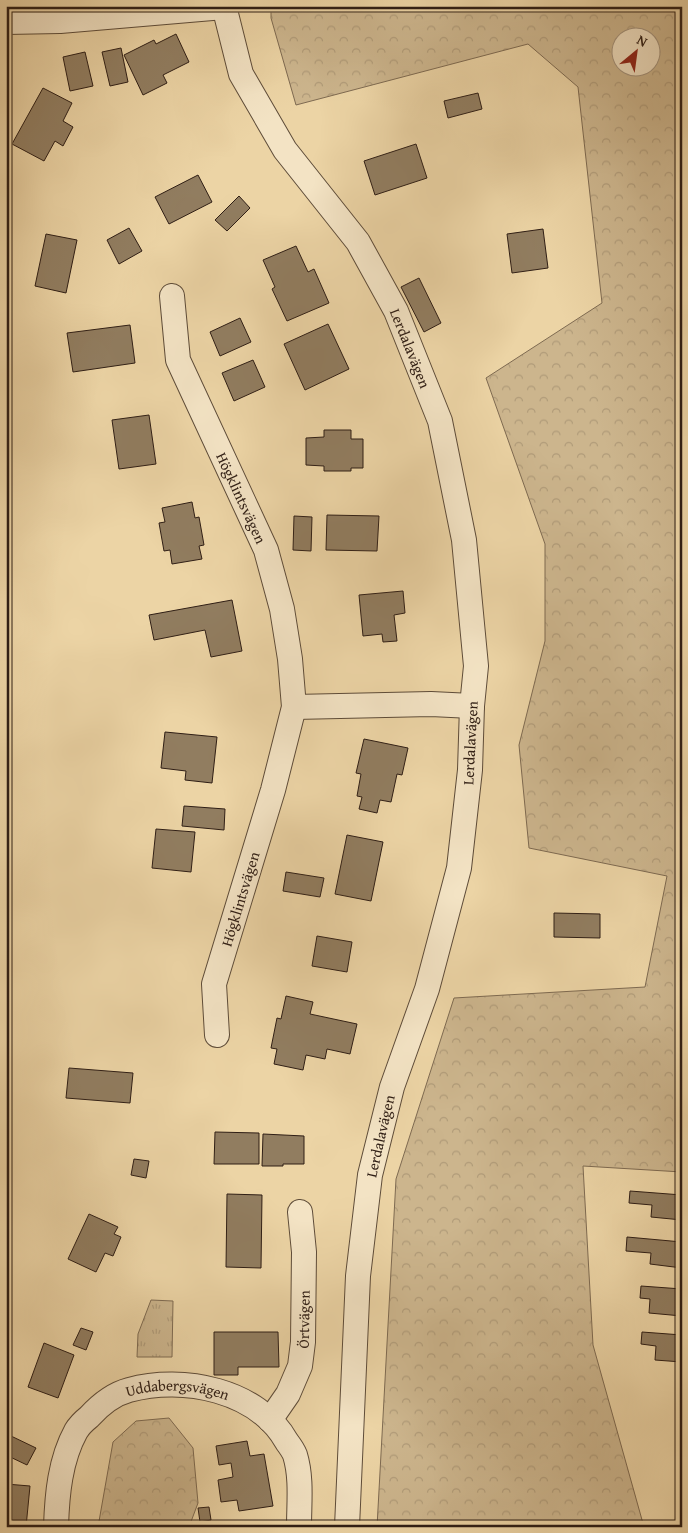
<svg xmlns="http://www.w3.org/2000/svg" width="688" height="1533" font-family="'Gentium Book Plus',serif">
	<defs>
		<pattern id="grass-tufts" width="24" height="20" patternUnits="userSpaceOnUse" patternTransform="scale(1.25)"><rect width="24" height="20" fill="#ccb58d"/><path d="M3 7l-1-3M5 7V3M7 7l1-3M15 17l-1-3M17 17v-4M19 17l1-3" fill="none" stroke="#b09b79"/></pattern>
		<pattern id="forest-crowns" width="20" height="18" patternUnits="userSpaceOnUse" patternTransform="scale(1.25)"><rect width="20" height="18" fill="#ccb58d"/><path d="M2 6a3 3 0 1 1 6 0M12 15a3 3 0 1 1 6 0" fill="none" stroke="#b09b79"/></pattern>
	</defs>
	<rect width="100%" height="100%" fill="#ecd4a5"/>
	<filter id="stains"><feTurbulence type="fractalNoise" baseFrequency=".004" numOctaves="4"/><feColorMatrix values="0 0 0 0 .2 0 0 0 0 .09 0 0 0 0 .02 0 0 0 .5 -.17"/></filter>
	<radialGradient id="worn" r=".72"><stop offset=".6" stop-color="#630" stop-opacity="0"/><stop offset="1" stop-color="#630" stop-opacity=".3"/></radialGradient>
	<!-- grass -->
	<path fill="url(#grass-tufts)" stroke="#7e6a51" d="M151 1300 173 1301 172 1357H137L138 1334Z"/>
	<!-- forest -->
	<g fill="url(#forest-crowns)" stroke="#7e6a51" fill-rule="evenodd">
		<path d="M271 6H682V1172L583 1166 593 1345 644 1527H377L396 1179 454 998 645 987 667 876 529 848 519 745 545 641V544L486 378 602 303 578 87 528 44 296 105 271 18ZM620 38H650V68H620Z"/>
		<path d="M169 1418 193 1448 198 1503 189 1527H98L113 1442 136 1421Z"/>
	</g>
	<!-- building -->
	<g fill="#917d60" stroke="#2f1e15">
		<path d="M176 34 189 62 163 75 167 83 143 95 124 55 154 40 156 44Z"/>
		<path d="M121 48 128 82 110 86 102 52Z"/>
		<path d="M85 52 93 86 70 91 63 57Z"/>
		<path d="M43 88 72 103 63 121 73 127 63 146 55 141 44 161 12 144Z"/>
		<path d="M478 93 482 109 448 118 444 101Z"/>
		<path d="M416 144 427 178 375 195 364 161Z"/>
		<path d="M198 175 212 202 169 224 155 197Z"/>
		<path d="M239 196 250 208 227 231 215 220Z"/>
		<path d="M129 228 142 251 119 264 107 240Z"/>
		<path d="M543 229 548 268 512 273 507 234Z"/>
		<path d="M46 234 77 240 66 293 35 286Z"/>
		<path d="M296 246 308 272 314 269 329 303 287 321 272 289 275 287 263 260Z"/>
		<path d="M419 278 441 323 424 332 401 287Z"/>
		<path d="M240 318 251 342 220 356 210 332Z"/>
		<path d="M328 324 349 369 305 390 284 344Z"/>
		<path d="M130 325 135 363 73 372 67 333Z"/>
		<path d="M253 360 265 387 234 401 222 373Z"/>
		<path d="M149 415 156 464 119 469 112 420Z"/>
		<path d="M324 430H351V439H363V468H351V471H324V466L306 465V438L324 437Z"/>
		<path d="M192 502 195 518 199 517 204 545 199 546 202 559 172 564 170 550 164 551 159 523 165 522 162 508Z"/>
		<path d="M327 515 379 516 377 551 326 550Z"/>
		<path d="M294 516 312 517 311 551 293 550Z"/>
		<path d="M403 591 405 613 394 615 397 641 383 642 382 634 363 636 359 595Z"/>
		<path d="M232 600 242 651 211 657 205 630 154 640 149 615Z"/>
		<path d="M165 732 217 737 212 783 185 780 186 771 161 768Z"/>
		<path d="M364 739 408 748 402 775 397 774 391 802 380 800 377 813 359 809 362 797 357 796 361 774 356 773Z"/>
		<path d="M184 806 225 809 224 830 182 826Z"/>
		<path d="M156 829 195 832 191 872 152 868Z"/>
		<path d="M347 835 383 842 371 901 335 894Z"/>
		<path d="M286 872 324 878 320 897 283 891Z"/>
		<path d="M554 913 600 914V938L554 937Z"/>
		<path d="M317 936 352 942 347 972 312 966Z"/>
		<path d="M286 996 313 1002 310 1014 357 1024 350 1054 327 1049 325 1059 306 1055 303 1070 274 1064 277 1049 271 1048 277 1018 281 1019Z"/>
		<path d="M69 1068 133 1073 130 1103 66 1098Z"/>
		<path d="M215 1132 259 1133V1164H214Z"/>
		<path d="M263 1134 304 1136V1164H283V1166H262Z"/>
		<path d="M134 1159 149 1161 146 1178 131 1175Z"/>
		<path d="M630 1191 682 1195V1220L651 1217 652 1205 629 1203Z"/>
		<path d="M227 1194 262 1195 261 1268 226 1267Z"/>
		<path d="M89 1214 118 1227 114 1234 121 1237 113 1256 105 1253 96 1272 68 1259Z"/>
		<path d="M627 1237 682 1242V1268L650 1264 651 1253 626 1251Z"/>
		<path d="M641 1286 682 1289V1316L649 1313 650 1299 640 1298Z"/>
		<path d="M81 1328 93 1332 86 1350 73 1345Z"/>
		<path d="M214 1332H278L279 1367H238V1375H214Z"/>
		<path d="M642 1332 682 1335V1362L655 1360 656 1346 641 1344Z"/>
		<path d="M44 1343 74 1355 58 1398 28 1387Z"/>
		<path d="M11 1436 36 1448 27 1465 6 1455V1445Z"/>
		<path d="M247 1441 250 1456 264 1454 273 1506 239 1511 237 1500 221 1502 218 1480 233 1477 231 1463 219 1465 216 1446Z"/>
		<path d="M6 1484 30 1486 26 1527H6Z"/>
		<path d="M209 1507 211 1520 200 1522 198 1508Z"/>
		<path d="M216 1524 254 1526V1527H216Z"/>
	</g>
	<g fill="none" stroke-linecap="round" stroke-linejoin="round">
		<!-- minor casing -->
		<g stroke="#5e4c39" stroke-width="26">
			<g id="minor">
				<path id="s1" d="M224 6 241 74 285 150 358 242 396 311 440 421 464 540 476 666 472 706 470 770 459 868 427 989 392 1087 370 1175 358 1276 347 1527"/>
				<path d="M6 22 60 21 224 7"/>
				<path id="s2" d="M172 296 178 360 266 550 282 609 290 659 294 707 273 790 214 984 217 1035"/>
				<path d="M294 707 431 704 472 706"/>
				<path id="s3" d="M270 1420 288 1394 300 1366 303 1342 304 1252 300 1212"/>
				<path id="s4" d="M56 1527C57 1495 60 1460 76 1431 79 1426 84 1421 89 1417 99 1406 114 1394 129 1390 183 1375 258 1390 287 1442 290 1446 293 1450 295 1455 302 1478 299 1503 299 1527"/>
			</g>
		</g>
		<!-- minor -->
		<use href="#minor" stroke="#f3e3c4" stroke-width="24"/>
	</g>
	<g text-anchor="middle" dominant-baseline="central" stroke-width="5" stroke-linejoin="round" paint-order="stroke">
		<!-- street labels -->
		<g font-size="15" fill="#2f1e15" stroke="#f3e3c4">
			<text stroke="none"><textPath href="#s1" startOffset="394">Lerdalavägen</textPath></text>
			<text stroke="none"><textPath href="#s2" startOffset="216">Högklintsvägen</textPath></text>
			<text transform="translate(470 743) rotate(-87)">Lerdalavägen</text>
			<text transform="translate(240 899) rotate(-73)">Högklintsvägen</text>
			<text transform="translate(380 1136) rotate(-77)">Lerdalavägen</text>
			<text stroke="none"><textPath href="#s3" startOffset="109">Örtvägen</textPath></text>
			<text stroke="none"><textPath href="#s4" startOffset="216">Uddabergsvägen</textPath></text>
		</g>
	</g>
	<!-- margin -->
	<rect width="688" height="1533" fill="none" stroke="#ecd4a5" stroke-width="25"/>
	<rect x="8" y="8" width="673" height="1518" fill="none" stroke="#2f1e15" stroke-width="2.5"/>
	<rect x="12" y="12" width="663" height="1508" fill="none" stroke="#2f1e15"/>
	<!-- north arrow -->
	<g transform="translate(636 52) rotate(29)"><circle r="24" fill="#f3e3c4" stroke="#a5947e"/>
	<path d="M0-4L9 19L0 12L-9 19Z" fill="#8f2418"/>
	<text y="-8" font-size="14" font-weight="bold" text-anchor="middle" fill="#2f1e15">N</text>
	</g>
	<rect width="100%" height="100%" filter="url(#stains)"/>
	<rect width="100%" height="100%" fill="url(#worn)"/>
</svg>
